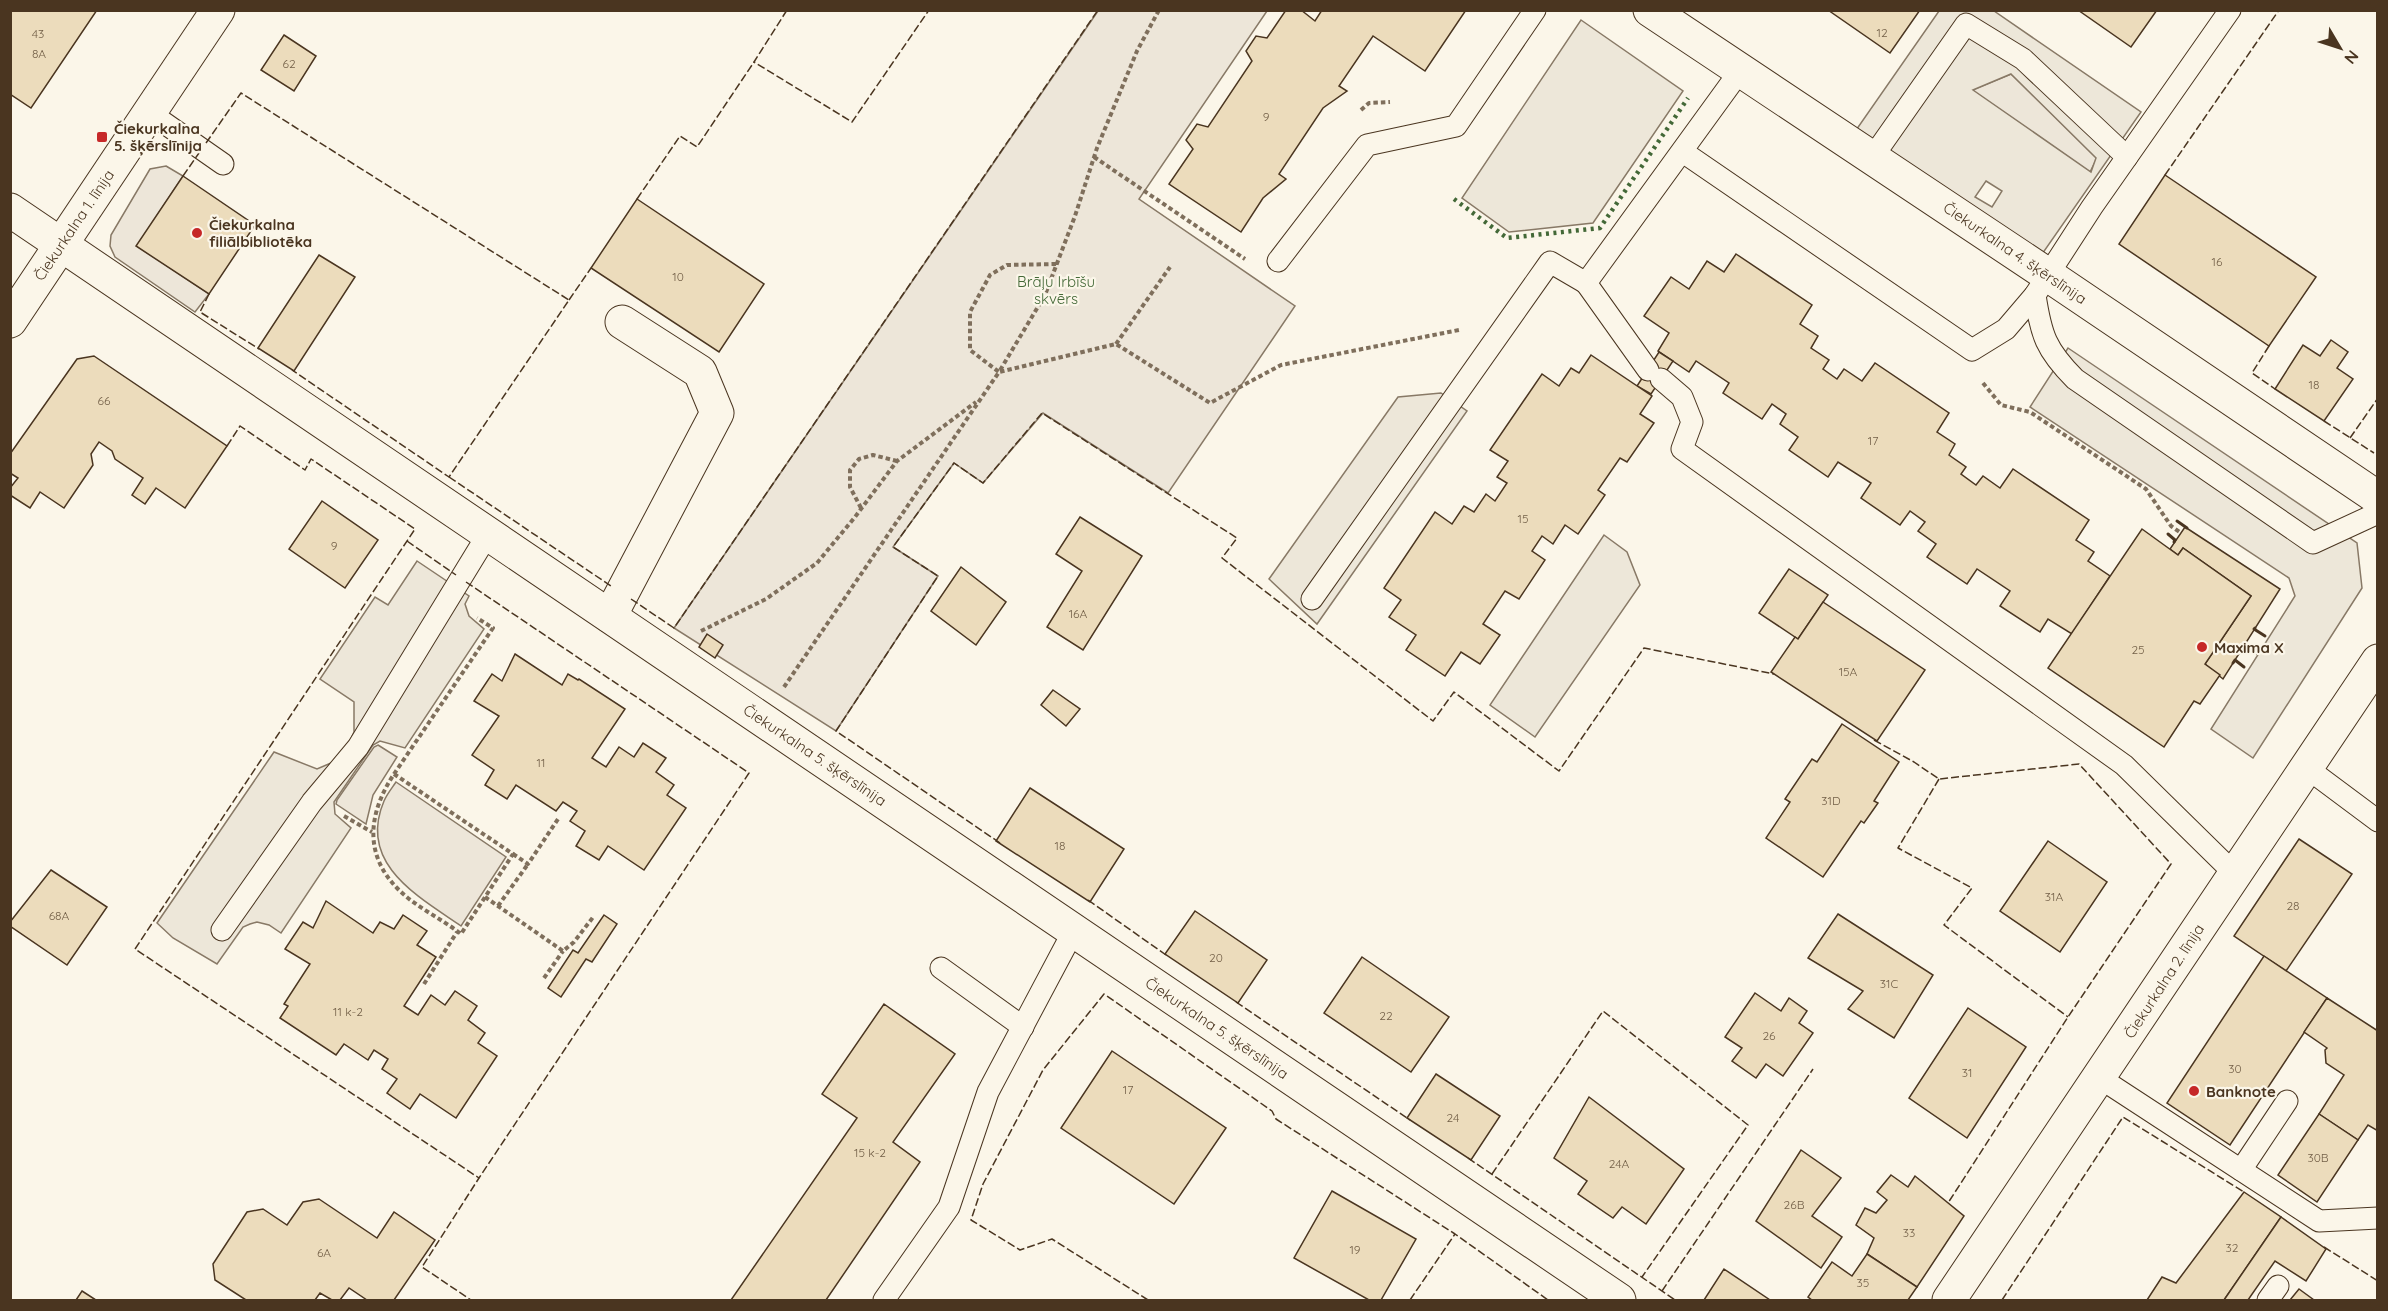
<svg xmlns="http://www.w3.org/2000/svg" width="2388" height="1311" font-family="Quicksand,sans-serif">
	<rect width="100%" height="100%" fill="#fbf6e9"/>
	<!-- green -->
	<g fill="#ede6d9" stroke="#887966" stroke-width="1.5">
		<path d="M1098 11H1267L1139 199 1295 306 1168 493 1043 413 983 483 954 463 893 547 938 576 836 731 674 628Z"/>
		<path d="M2011 74 2097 158 2090 172 1972 90Z"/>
		<path d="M166 166 183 176 137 246 209 294 195 312 115 257 110 246 111 235 150 169Z"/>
		<path d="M378 745 397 757 373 795 366 824 336 804 337 800 374 747Z"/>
		<path d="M396 782 506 857 461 926C419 897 357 864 384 801 387 794 392 788 396 782Z"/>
	</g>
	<!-- parking -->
	<g fill="#ede7d9" stroke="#887966" stroke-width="1.5" fill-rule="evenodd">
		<path d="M1939 11H1994L2141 112 2040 257 1854 133ZM2011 74 2096 158 2091 172 1973 90ZM1986 181 2002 191 1992 207 1975 197Z"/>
		<path d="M1581 20 1683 91 1593 223 1509 232 1462 198Z"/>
		<path d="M2068 348 2357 543 2362 588 2253 758 2211 729 2295 596 2289 578 2030 407Z"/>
		<path d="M1441 393 1467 411 1317 624 1269 579 1398 397Z"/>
		<path d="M1604 535 1627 552 1640 585 1535 737 1490 705Z"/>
		<path d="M417 561 469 596 465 604 469 616 484 629 405 748 380 741 373 745 334 802 335 814 351 828 281 933 269 925 257 922 250 924 243 927 217 964 173 938 157 923 274 752 317 769 331 763 348 745 354 732V702L320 679 375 597 388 605Z"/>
	</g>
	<!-- building -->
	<g fill="#ecdcbc" stroke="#4a3520" stroke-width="1.5">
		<path d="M11 10H97L31 108 10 94Z"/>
		<path d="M1286 10H1301L1315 21 1322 10H1466L1425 71 1373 36 1339 86 1347 91 1323 108 1279 174 1286 179 1263 198 1241 232 1169 184 1193 149 1186 140 1197 124 1208 127 1252 61 1246 51 1256 36 1267 38Z"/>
		<path d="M1828 10H1920L1890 53Z"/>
		<path d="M2078 10H2157L2131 47Z"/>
		<path d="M284 35 316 56 294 91 261 70Z"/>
		<path d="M2165 175 2316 277 2269 346 2119 244Z"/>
		<path d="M183 176 255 225 209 294 136 246Z"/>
		<path d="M637 199 764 284 719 352 591 268Z"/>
		<path d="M1736 254 1812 305 1800 324 1818 336 1811 348 1829 360 1823 369 1837 379 1844 369 1862 381 1875 363 1949 413 1937 432 1955 444 1949 455 1966 467 1961 474 1976 485 1983 476 2000 488 2013 469 2089 520 2076 540 2094 552 2088 561 2110 576 2072 634 2048 619 2040 632 2000 606 2010 591 1977 569 1967 584 1927 557 1936 544 1918 531 1925 522 1910 511 1900 525 1861 498 1871 483 1838 462 1828 477 1789 450 1798 437 1780 424 1786 414 1772 404 1762 419 1723 393 1729 383 1696 361 1689 372 1658 351 1669 333 1644 316 1671 277 1689 289 1707 261 1724 272Z"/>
		<path d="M319 255 355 277 294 371 258 348Z"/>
		<path d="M2331 340 2348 352 2337 368 2353 379 2324 421 2275 389 2303 345 2320 356Z"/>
		<path d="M1659 352 1673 361 1651 394 1637 386Z"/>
		<path d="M1591 355 1652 396 1640 414 1654 423 1627 462 1620 458 1598 490 1605 495 1578 534 1565 525 1553 544 1542 536 1532 551 1545 560 1519 599 1505 591 1483 624 1500 635 1480 664 1461 652 1445 676 1406 650 1416 635 1389 617 1401 600 1384 588 1435 512 1452 524 1464 506 1474 512 1486 494 1495 501 1507 483 1497 477 1508 461 1490 450 1542 374 1559 386 1571 368 1579 373Z"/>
		<path d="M94 356 227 446 185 508 156 488 145 504 132 495 143 478 115 459 112 451 99 442 91 454 93 465 64 508 40 492 30 508 10 495V488L18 478 10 473V454L77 359Z"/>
		<path d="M322 501 378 540 345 588 289 549Z"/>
		<path d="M1080 517 1142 556 1083 650 1047 627 1082 571 1056 554Z"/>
		<path d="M2185 527 2280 589 2223 679 2205 664 2251 596 2183 548 2178 555 2170 549Z"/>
		<path d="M2142 529 2178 555 2183 548 2251 596 2205 664 2220 675 2200 704 2194 701 2164 747 2048 668Z"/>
		<path d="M961 567 1006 602 976 645 931 611Z"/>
		<path d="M1789 569 1828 595 1798 639 1759 613Z"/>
		<path d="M1823 602 1925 670 1877 741 1771 672 1795 637 1798 639Z"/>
		<path d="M707 634 723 645 715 658 699 647Z"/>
		<path d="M515 654 562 685 568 674 578 680 579 679 625 709 592 758 606 767 619 747 634 757 643 743 666 758 656 772 674 785 667 795 686 808 644 870 608 846 599 860 576 846 585 831 570 821 577 811 563 802 556 811 516 785 507 799 485 785 494 770 472 755 499 716 474 701 492 674 502 681Z"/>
		<path d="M1053 690 1080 709 1066 726 1041 705Z"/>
		<path d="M1842 724 1899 762 1874 801 1878 803 1864 823 1861 821 1823 877 1766 838 1790 802 1785 799 1812 759 1817 762Z"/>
		<path d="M1030 788 1124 849 1090 902 996 841Z"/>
		<path d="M2299 839 2352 874 2286 971 2234 936Z"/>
		<path d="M2048 841 2107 882 2060 952 2000 911Z"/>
		<path d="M51 870 107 907 67 965 10 926V922Z"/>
		<path d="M326 901 373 933 380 922 394 929 403 915 427 931 417 945 436 957 404 1006 418 1015 431 995 445 1005 455 991 477 1006 468 1020 485 1033 478 1043 497 1056 456 1118 420 1094 410 1109 387 1093 397 1079 382 1069 388 1059 374 1050 368 1060 344 1044 336 1055 280 1018 288 1006 284 1004 310 964 285 949 303 922 313 928Z"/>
		<path d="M1195 911 1267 960 1238 1003 1165 954Z"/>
		<path d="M1838 914 1933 975 1894 1038 1848 1009 1863 991 1808 958Z"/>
		<path d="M604 915 617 924 592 962 586 959 561 997 548 988 573 950 578 953Z"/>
		<path d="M2264 956 2327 998 2230 1145 2167 1103Z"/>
		<path d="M1362 957 1449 1017 1411 1072 1324 1013Z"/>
		<path d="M1755 993 1781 1011 1789 998 1807 1011 1799 1023 1813 1033 1783 1076 1766 1064 1756 1078 1732 1061 1742 1048 1725 1037Z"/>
		<path d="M2327 998 2378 1031V1131L2368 1125 2358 1140 2319 1114 2344 1075 2326 1063 2325 1050 2327 1048 2304 1032Z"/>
		<path d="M884 1004 955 1054 893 1142 920 1162 826 1300H731L857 1118 822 1094Z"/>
		<path d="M1968 1008 2026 1047 1967 1138 1909 1098Z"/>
		<path d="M1112 1051 1226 1128 1174 1204 1061 1128Z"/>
		<path d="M1436 1074 1500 1116 1471 1160 1407 1118Z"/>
		<path d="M1589 1097 1684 1169 1646 1224 1622 1207 1613 1218 1578 1194 1587 1181 1554 1158Z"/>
		<path d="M2319 1114 2358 1140 2317 1202 2278 1175Z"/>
		<path d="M1801 1150 1841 1178 1812 1216 1842 1237 1821 1268 1756 1221Z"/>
		<path d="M1891 1175 1908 1187 1915 1176 1964 1216 1917 1287 1867 1254 1874 1238 1856 1225 1865 1208 1876 1213 1887 1200 1877 1192Z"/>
		<path d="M1332 1191 1416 1239 1381 1300H1369L1294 1258Z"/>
		<path d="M2244 1192 2281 1217 2224 1300H2147L2162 1277 2176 1283Z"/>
		<path d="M319 1199 377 1238 394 1212 435 1240 394 1300H367L349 1288 340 1300H332L320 1293 315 1300H246L215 1280 213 1264 247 1212 263 1209 287 1225 303 1202Z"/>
		<path d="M2281 1217 2326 1249 2306 1281 2275 1261 2248 1300H2224Z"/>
		<path d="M1867 1254 1917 1287 1908 1300H1812L1808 1297 1832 1262 1852 1276Z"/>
		<path d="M1724 1269 1770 1300H1704Z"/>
		<path d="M2299 1289 2314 1300H2290Z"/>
		<path d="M82 1291 96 1300H76Z"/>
	</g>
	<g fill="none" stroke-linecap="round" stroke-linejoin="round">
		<!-- service casing -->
		<g stroke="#4a3520" stroke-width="23">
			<g id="service">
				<path d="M150 113 223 164"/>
				<path d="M1683 152 1972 350 2006 329 2035 295 2092 207 2230 10"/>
				<path d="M1872 158 1966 24 2023 59 2127 157"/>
				<path d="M1278 261 1367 145 1456 126 1535 10"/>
				<path d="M1586 283 1648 370"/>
				<path d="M2035 295C2041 335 2046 350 2075 379L2313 543 2378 513"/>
				<path d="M1661 379 1682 397 1692 422 1682 449 2124 765 2235 874"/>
				<path d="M1312 599 1550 262 1586 283 1740 71"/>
				<path d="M2307 768 2378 821"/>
				<path d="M222 930 312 802 358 747 488 534"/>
				<path d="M941 968 1023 1027"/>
				<path d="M2100 1078 2319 1221 2378 1218"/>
				<path d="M2241 1170 2287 1101"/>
				<path d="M884 1300 949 1207 988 1092 1074 930"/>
				<path d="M2268 1300 2278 1286"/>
			</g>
		</g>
		<!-- minor casing -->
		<g stroke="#4a3520" stroke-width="35">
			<g id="minor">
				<path d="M1650 10 2048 275 2378 498"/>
				<path d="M10 210 1619 1300"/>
				<path d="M610 616 717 413 700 372 622 322"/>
			</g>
		</g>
		<!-- tertiary casing -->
		<g stroke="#4a3520" stroke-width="35">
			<g id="tertiary">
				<path d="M10 321 218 10"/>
				<path d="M1949 1300 2378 661"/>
			</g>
		</g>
		<!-- path -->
		<g stroke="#7f6f5c" stroke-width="4" stroke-dasharray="4.5 3" stroke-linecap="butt">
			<path d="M1361 110 1369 103 1390 102"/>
			<path d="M1094 157 1245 259"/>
			<path d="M1056 264 1007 265 990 275 970 312V350L999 372 1045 295 1075 216 1097 148 1137 51 1159 10"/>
			<path d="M1116 344 1170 267"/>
			<path d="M1983 383 2001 405 2030 412 2146 489 2171 526 2181 533"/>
			<path d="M861 508 850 487V470L859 459 873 455 897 461"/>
			<path d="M701 631 766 599 817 563 855 517 897 461 976 402"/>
			<path d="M2244 645 2259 654"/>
			<path d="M784 687 999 372 1116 344 1210 403 1281 365 1459 330"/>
			<path d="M394 774 513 854 461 934C441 918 415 907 397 888 363 853 369 812 394 774L493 628 477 618"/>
			<path d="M344 816 372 832"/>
			<path d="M513 854 528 864 558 819"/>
			<path d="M485 897 563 951 574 942 594 916"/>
			<path d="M498 906 528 864"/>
			<path d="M544 978 563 951"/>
			<path d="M424 984 457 932"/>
		</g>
		<!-- service -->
		<use href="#service" stroke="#fbf6e9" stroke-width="21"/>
		<!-- minor -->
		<use href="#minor" stroke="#fbf6e9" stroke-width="33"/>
		<!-- tertiary -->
		<use href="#tertiary" stroke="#fbf6e9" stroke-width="33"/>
		<!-- hedge -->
		<path stroke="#436837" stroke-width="4.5" stroke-dasharray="3 4.5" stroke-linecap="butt" d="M1454 199 1507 238 1600 228 1688 98"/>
		<!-- fence -->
		<g stroke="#4a3520" stroke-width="1.5" stroke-dasharray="8 3" stroke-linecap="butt">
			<path d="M787 10 754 62 852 122 929 10"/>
			<path d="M206 143 241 93 569 300 449 477 292 370"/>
			<path d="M2165 175 2279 10"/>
			<path d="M183 176 199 153"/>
			<path d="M637 199 680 136 697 147 754 62"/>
			<path d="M209 294 200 312 259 349"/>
			<path d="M569 300 591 268"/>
			<path d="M2269 346 2252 373 2275 389"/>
			<path d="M2324 421 2374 453"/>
			<path d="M2350 438 2378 398"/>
			<path d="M227 446 240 426 305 470 311 459 415 529 135 949 479 1178 422 1267 471 1300"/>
			<path d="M449 477 611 586"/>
			<path d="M407 541 456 575"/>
			<path d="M466 582 749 773 479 1178"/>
			<path d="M631 599 674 628 1098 10"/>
			<path d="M1874 740 1914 762 1939 779 2079 764 2171 864 2068 1017 1948 1203"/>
			<path d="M1939 779 1898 848 1972 888 1944 925 2068 1017"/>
			<path d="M1000 843 836 731 938 576 893 547 954 463 983 483 1042 413 1237 538 1222 558 1433 721 1454 692 1559 771 1644 648 1774 674"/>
			<path d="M1088 900 1166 955"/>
			<path d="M1236 1002 1410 1120"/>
			<path d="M1468 1158 1675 1300"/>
			<path d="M1492 1174 1603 1011 1748 1125 1642 1277"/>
			<path d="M2324 1247 2378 1281"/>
			<path d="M1662 1291 1813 1069"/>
			<path d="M1148 1300 1052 1239 1020 1250 971 1220 983 1184 1043 1070 1104 994 1272 1111 1276 1119 1455 1234 1548 1300"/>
			<path d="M1410 1300 1455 1234"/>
			<path d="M2002 1300 2123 1117 2244 1192"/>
		</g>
		<!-- wall -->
		<g stroke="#4a3520" stroke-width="3">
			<path d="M2177 521 2187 528"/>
			<path d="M2168 534 2175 540 2174 542"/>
			<path d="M2255 628 2254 629 2265 636"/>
			<path d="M2233 663 2235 660 2244 667"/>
		</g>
	</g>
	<!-- markers -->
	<g fill="#c62828" stroke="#fbf6e9" stroke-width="2">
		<rect x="96" y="131" width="12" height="12" rx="3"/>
		<circle cx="197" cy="233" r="6"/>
		<circle cx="2202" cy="647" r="6"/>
		<circle cx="2194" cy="1091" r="6"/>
	</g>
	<g text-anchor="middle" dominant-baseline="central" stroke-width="4.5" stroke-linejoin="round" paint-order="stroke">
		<!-- number labels -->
		<g font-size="12" fill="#725f47">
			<text x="1882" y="32">12</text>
			<text x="38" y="33">43</text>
			<text x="39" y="53">8A</text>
			<text x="289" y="63">62</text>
			<text x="1266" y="116">9</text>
			<text x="2217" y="261">16</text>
			<text x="678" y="276">10</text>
			<text x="2314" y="384">18</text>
			<text x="104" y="400">66</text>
			<text x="1873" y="440">17</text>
			<text x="1523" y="518">15</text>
			<text x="334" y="545">9</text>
			<text x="1078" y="613">16A</text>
			<text x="2138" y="649">25</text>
			<text x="1848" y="671">15A</text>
			<text x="541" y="762">11</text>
			<text x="1831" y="800">31D</text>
			<text x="1060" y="845">18</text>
			<text x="2054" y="896">31A</text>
			<text x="2293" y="905">28</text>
			<text x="59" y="915">68A</text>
			<text x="1216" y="957">20</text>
			<text x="1889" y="983">31C</text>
			<text x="348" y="1011">11 k-2</text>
			<text x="1386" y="1015">22</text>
			<text x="1769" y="1035">26</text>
			<text x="2235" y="1068">30</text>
			<text x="1967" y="1072">31</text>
			<text x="1128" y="1089">17</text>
			<text x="1453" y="1117">24</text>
			<text x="870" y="1152">15 k-2</text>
			<text x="2318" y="1157">30B</text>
			<text x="1619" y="1163">24A</text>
			<text x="1794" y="1204">26B</text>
			<text x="1909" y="1232">33</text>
			<text x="2232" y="1247">32</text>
			<text x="1355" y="1249">19</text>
			<text x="324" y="1252">6A</text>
			<text x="1863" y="1282">35</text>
		</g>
		<!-- poi labels -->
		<g font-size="15" font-weight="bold" fill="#4a3520" stroke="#fbf6e9" text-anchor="start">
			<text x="114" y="128">Čiekurkalna<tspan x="114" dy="17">5. šķērslīnija</tspan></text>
			<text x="209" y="224">Čiekurkalna<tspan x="209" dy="17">filiālbibliotēka</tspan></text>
			<text x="2214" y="647">Maxima X</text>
			<text x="2206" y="1091">Banknote</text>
		</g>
		<!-- street labels -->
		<g font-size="15" fill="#4a3520" stroke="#fbf6e9">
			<text transform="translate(74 225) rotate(-56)">Čiekurkalna 1. līnija</text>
			<text transform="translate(2015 253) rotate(34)">Čiekurkalna 4. šķērslīnija</text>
			<text transform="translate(815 755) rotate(34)">Čiekurkalna 5. šķērslīnija</text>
			<text transform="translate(2164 981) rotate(-57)">Čiekurkalna 2. līnija</text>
			<text transform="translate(1217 1028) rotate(34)">Čiekurkalna 5. šķērslīnija</text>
		</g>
		<!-- park labels -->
		<g font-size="15" fill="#436837" stroke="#fbf6e9">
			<text x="1056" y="281">Brāļu Irbīšu<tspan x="1056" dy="17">skvērs</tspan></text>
		</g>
	</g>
	<!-- border -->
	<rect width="2388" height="1311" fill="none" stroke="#4a3520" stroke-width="24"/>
	<!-- north arrow -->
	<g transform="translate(2340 48) rotate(129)" stroke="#fbf6e9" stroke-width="4.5" paint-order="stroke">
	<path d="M0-4.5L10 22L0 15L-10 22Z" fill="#4a3520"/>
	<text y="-9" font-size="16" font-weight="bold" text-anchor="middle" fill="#4a3520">N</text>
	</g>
</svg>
